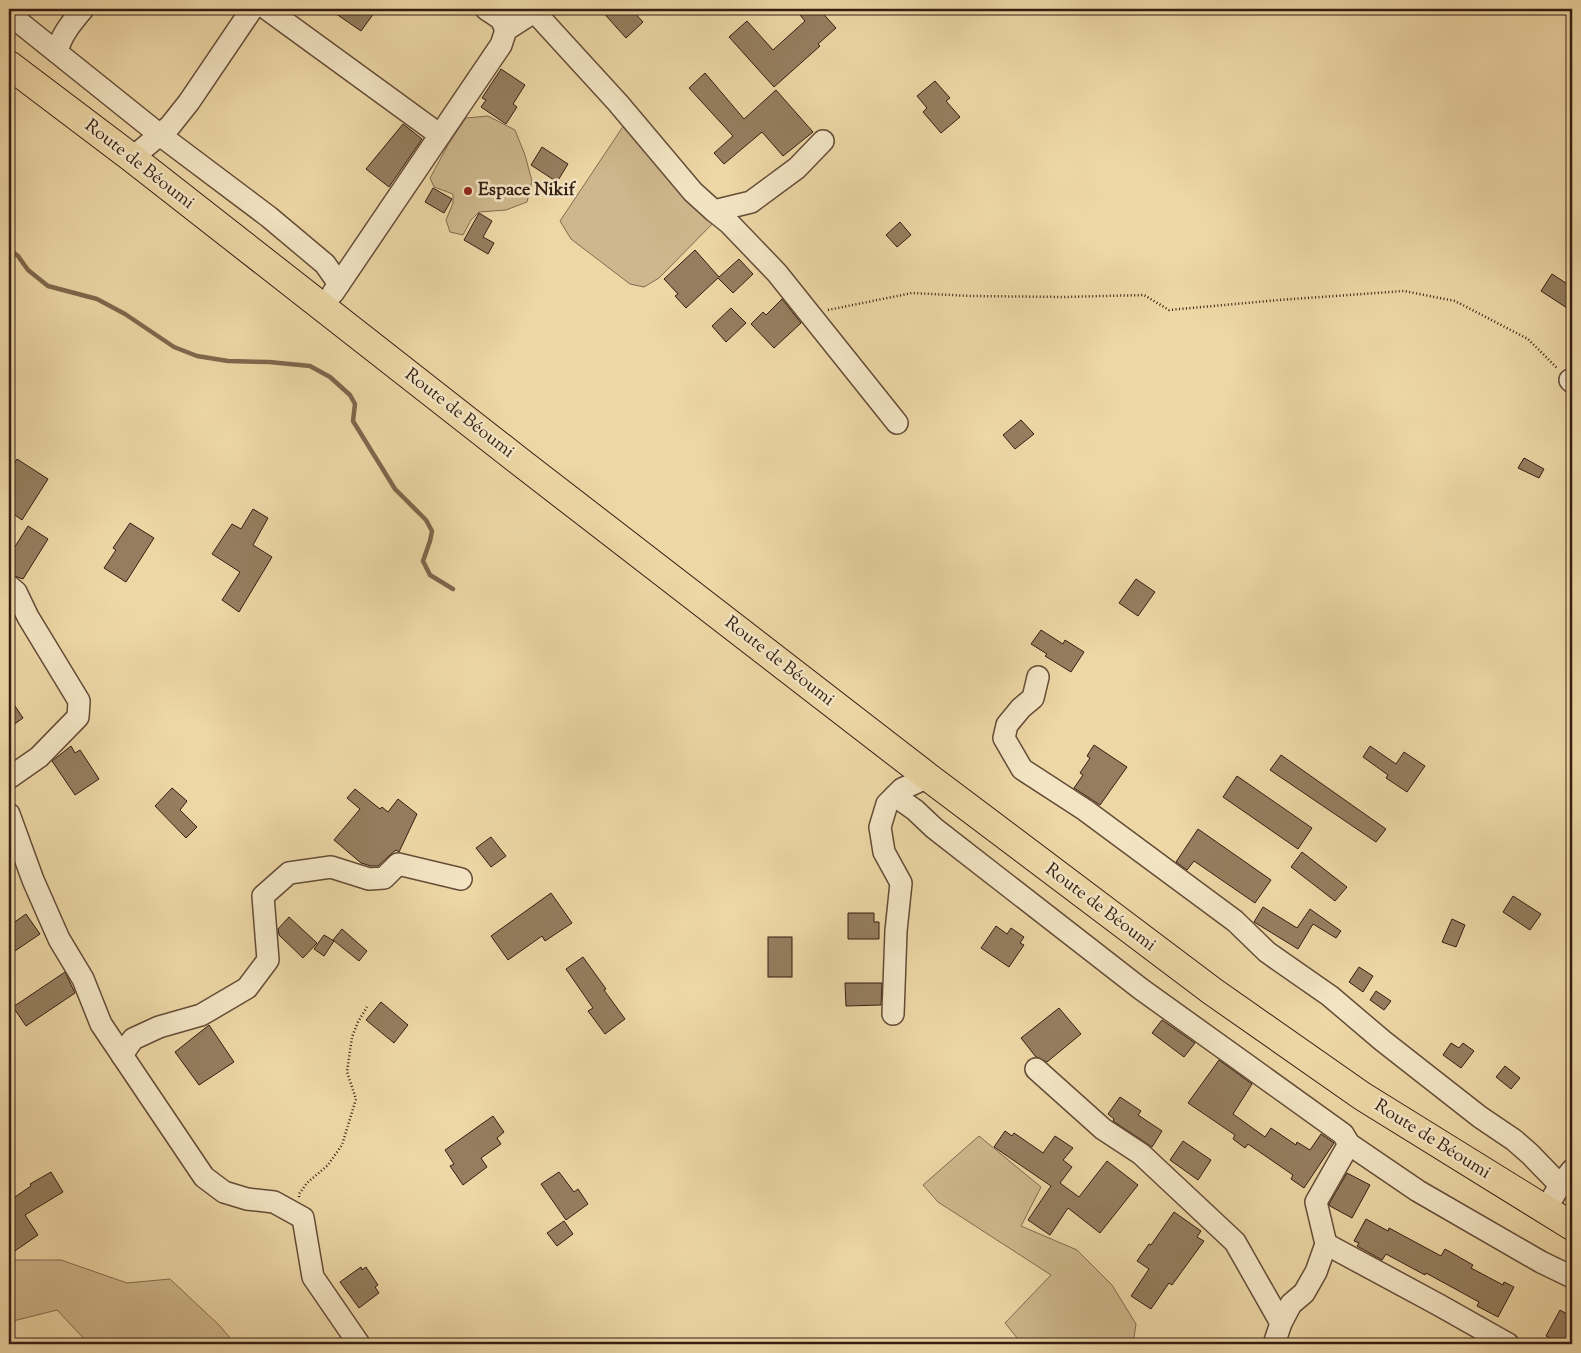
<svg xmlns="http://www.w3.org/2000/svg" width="1581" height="1353" font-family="'Sorts Mill Goudy',serif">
	<rect width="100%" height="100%" fill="#edd7a5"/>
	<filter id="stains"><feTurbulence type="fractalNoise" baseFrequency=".004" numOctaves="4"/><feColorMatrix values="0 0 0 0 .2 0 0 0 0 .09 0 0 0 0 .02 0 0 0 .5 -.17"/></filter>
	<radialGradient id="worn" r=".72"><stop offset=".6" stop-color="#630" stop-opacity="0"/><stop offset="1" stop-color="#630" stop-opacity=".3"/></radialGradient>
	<!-- green -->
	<g fill="#ceb78c" stroke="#826a50">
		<path d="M488 116 515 130 525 155 532 181 527 202 506 210 479 212 471 220 463 235 450 232 446 220 453 203V194L434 187 430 178 449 143 466 118Z"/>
		<path d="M626 122 725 211 659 278 644 287 630 284 571 239 560 221Z"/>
		<path d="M979 1136 1041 1187 1021 1226 1077 1250 1112 1285 1136 1324 1133 1344H1022L1005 1323 1051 1275 938 1202 923 1185Z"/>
		<path d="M9 1260H61L127 1283 170 1279 220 1326 235 1344H89L57 1310 9 1322Z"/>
	</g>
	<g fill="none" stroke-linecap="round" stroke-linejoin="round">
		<!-- stream -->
		<path stroke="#7f674d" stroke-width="4.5" d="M9 249 18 256 28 270 48 286 97 299 125 314 174 347 197 356 228 361 269 362 310 366 330 377 350 395 355 404 353 421 395 489 426 520 432 531 430 541 423 561 430 575 453 589"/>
	</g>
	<!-- building -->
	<g fill="#957e5f" stroke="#361d13">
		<path d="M329 9H377L361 31Z"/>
		<path d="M600 9H631L643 22 626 38Z"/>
		<path d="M795 9H819L836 28 818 44 820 46 774 87 729 37 747 21 773 50 805 21Z"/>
		<path d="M501 69 525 85 513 104 517 107 506 124 481 107 486 100 482 98Z"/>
		<path d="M705 73 744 119 776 90 813 132 783 156 762 132 724 164 714 153 733 136 689 88Z"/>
		<path d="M935 81 950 98 946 101 960 117 941 133 923 112 927 108 917 96Z"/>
		<path d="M403 124 422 139 389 187 366 169Z"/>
		<path d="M542 147 568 164 557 182 531 165Z"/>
		<path d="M433 188 452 199 444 213 425 202Z"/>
		<path d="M479 213 492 221 483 237 494 243 488 254 464 240Z"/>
		<path d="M900 222 911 235 897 247 886 235Z"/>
		<path d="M695 250 719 277 739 259 753 274 733 293 718 278 686 308 675 296 678 294 664 279Z"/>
		<path d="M1552 274 1572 287V301L1567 308 1541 291Z"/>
		<path d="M782 299 801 323 774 348 751 324 763 312 766 315Z"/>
		<path d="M731 308 746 323 726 342 712 326Z"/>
		<path d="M1021 420 1034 434 1015 449 1003 435Z"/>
		<path d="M1524 458 1544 469 1539 478 1518 468Z"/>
		<path d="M17 459 48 479 22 520 9 511V472Z"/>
		<path d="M253 509 268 518 253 545 272 557 239 612 222 600 240 572 212 554 232 524 241 529Z"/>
		<path d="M130 523 154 538 126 582 104 568 116 550 113 548Z"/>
		<path d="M28 526 48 539 23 579 9 574V556Z"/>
		<path d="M1136 579 1155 592 1138 616 1119 603Z"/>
		<path d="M1041 630 1063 644 1065 640 1084 652 1071 672 1045 656 1047 654 1031 644Z"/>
		<path d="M9 697 23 718 9 728Z"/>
		<path d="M1094 745 1127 767 1100 805 1074 788 1083 775 1080 773 1090 758 1087 756Z"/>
		<path d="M71 746 75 753 80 750 99 779 75 795 52 761Z"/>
		<path d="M1370 746 1396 764 1404 752 1425 766 1407 792 1386 778 1388 775 1363 757Z"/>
		<path d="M1281 755 1386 829 1376 842 1270 770Z"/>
		<path d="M1237 776 1312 828 1298 849 1223 797Z"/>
		<path d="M172 788 187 801 180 810 197 827 186 838 155 806Z"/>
		<path d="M355 789 380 809 382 807 388 812 398 799 417 814 399 852 396 850 390 855 378 866H371L361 863 334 840 360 809 347 798Z"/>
		<path d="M1198 829 1271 880 1255 903 1194 861 1187 870 1176 862Z"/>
		<path d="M491 837 506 856 491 867 476 848Z"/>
		<path d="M1302 852 1347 887 1335 901 1291 867Z"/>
		<path d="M551 893 572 923 545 941 542 936 508 960 491 936Z"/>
		<path d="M1513 896 1541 914 1530 930 1503 912Z"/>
		<path d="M1263 907 1297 928 1310 909 1341 931 1336 938 1313 924 1298 949 1254 922Z"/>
		<path d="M848 913H874V922H879V939H848Z"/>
		<path d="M26 914 40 934 9 955V926Z"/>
		<path d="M289 917 317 943 303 958 279 935 278 929Z"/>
		<path d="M1452 919 1465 925 1456 947 1442 942Z"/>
		<path d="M996 926 1007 934 1011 928 1024 937 1020 943 1024 945 1009 967 981 948Z"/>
		<path d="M342 929 367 951 359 961 333 940Z"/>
		<path d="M324 935 334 941 324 956 314 949Z"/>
		<rect x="768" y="937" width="24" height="40"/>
		<path d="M583 957 606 989 604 990 625 1019 605 1034 588 1011 593 1008 566 969Z"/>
		<path d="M1359 967 1373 976 1363 992 1349 982Z"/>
		<path d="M65 972 75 993 26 1026 13 1007Z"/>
		<path d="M845 983H882L881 1005 846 1006Z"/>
		<path d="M1376 991 1391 1001 1384 1010 1370 1000Z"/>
		<path d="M381 1002 408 1025 394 1043 366 1020Z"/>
		<path d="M1059 1008 1081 1034 1047 1062 1036 1057 1021 1038Z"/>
		<path d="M1162 1020 1195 1043 1184 1057 1152 1033Z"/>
		<path d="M209 1025 234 1062 199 1085 175 1052Z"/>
		<path d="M1451 1043 1459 1048 1463 1043 1474 1051 1461 1068 1443 1055Z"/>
		<path d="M1219 1060 1252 1084 1233 1114 1265 1137 1271 1128 1296 1145 1297 1142 1310 1150 1321 1134 1334 1143 1304 1188 1291 1179 1293 1175 1248 1144 1245 1148 1233 1139 1235 1135 1188 1103Z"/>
		<path d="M1505 1066 1520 1078 1511 1089 1496 1077Z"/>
		<path d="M1120 1097 1141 1111 1138 1115 1162 1131 1152 1147 1113 1121 1114 1119 1108 1114Z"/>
		<path d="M493 1116 504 1132 497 1138 501 1144 481 1158 487 1167 463 1185 450 1166 454 1164 445 1150Z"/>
		<path d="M1005 1131 1012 1136 1014 1133 1043 1153 1055 1136 1073 1148 1063 1160 1072 1167 1060 1183 1079 1197 1107 1161 1138 1185 1100 1233 1068 1208 1050 1235 1028 1220 1051 1186 994 1147Z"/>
		<path d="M1183 1141 1211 1160 1198 1180 1170 1160Z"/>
		<path d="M51 1172 63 1192 25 1215 38 1235 9 1255V1201L31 1186 30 1184Z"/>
		<path d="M559 1172 574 1192 578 1189 588 1204 566 1220 541 1184Z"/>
		<path d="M1347 1173 1370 1185 1352 1218 1330 1206 1329 1204Z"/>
		<path d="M1174 1212 1201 1231 1197 1237 1204 1241 1172 1285 1169 1283 1151 1309 1131 1296 1149 1269 1137 1261 1149 1244 1151 1245Z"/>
		<path d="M1366 1219 1388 1231 1389 1228 1441 1256 1445 1249 1473 1265 1471 1268 1503 1285 1504 1282 1514 1287 1498 1317 1477 1306 1479 1302 1426 1273 1425 1275 1386 1254 1382 1260 1357 1246 1359 1243 1354 1241Z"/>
		<path d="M564 1221 573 1234 557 1246 547 1233Z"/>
		<path d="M361 1267 362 1270 366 1267 378 1285 375 1287 379 1293 359 1308 340 1282Z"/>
		<path d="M1560 1310 1572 1317V1344H1561L1546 1336Z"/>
	</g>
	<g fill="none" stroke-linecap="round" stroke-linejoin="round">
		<!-- minor casing -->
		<g stroke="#644c38" stroke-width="24">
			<g id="minor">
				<path d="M267 9 440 135"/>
				<path d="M486 9 501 19 506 30"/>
				<path d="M532 9 618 103 693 192 714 211 751 202 797 168 823 141"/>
				<path d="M9 14 160 135 269 217 325 264 339 284"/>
				<path d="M57 52C61 35 72 22 83 9"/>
				<path d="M132 158 170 126 189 102 252 9"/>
				<path d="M714 211 729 223 777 273 897 423"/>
				<path d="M333 293 501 45 506 30 534 12"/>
				<path d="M1570 380 1572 382"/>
				<path d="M9 586 16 592 28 617 79 701 78 717 39 757 9 778"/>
				<path d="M1038 677 1033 698 1021 708 1007 725 1004 738 1022 769 1085 810 1235 921 1267 952 1330 996 1383 1041 1480 1117 1514 1140 1530 1154 1560 1185"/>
				<path d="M895 796 915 810 934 828 1141 989 1343 1134 1349 1144 1418 1191 1541 1262 1572 1277"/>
				<path d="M9 814 33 880 59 939 83 979 101 1024 204 1177 224 1192 247 1199 274 1202 303 1218 313 1277 359 1344"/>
				<path d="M893 1014 896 931 901 883 884 852 880 827 887 804 902 789 928 777"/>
				<path d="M122 1055 133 1039 159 1027 201 1015 247 988 268 960 263 896 289 873 331 867 369 879 384 878 398 864 461 879"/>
				<path d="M1036 1069 1103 1129 1141 1154 1235 1242 1281 1323"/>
				<path d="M1553 1197 1560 1185 1572 1170"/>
				<path d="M1326 1244 1439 1305 1508 1344"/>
				<path d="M1274 1344 1281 1323 1291 1304 1304 1293 1316 1272 1326 1244 1316 1202 1349 1144"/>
			</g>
		</g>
		<!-- major casing -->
		<g stroke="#361d13" stroke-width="30">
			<path id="major" d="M9 65 132 158 519 461 928 777 1212 991 1362 1096 1572 1226"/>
		</g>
		<!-- path -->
		<g stroke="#361d13" stroke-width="2.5" stroke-dasharray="1 2.5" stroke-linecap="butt">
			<path d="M828 310 912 293 971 296 1064 297 1144 295 1169 310 1279 300 1404 291 1455 301 1528 339 1558 369"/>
			<path d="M299 1197V1194L307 1183 328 1165 342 1145 356 1099 347 1072 352 1037 358 1022 367 1007"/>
		</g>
		<!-- minor -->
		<use href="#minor" stroke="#f3e5c4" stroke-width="21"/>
		<!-- major -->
		<use href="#major" stroke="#edd7a5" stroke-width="28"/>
	</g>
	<!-- markers -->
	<circle fill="#8f2418" stroke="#f3e5c4" stroke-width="2" cx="468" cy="191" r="5"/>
	<g text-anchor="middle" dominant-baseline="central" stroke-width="5" stroke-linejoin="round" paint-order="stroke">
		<!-- street labels -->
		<g font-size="18" fill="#361d13" stroke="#f3e5c4">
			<text transform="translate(139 165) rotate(38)">Route de Béoumi</text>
			<text transform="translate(459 414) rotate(38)">Route de Béoumi</text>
			<text transform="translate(779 662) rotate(38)">Route de Béoumi</text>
			<text transform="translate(1100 908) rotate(37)">Route de Béoumi</text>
			<text transform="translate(1432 1140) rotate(32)">Route de Béoumi</text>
		</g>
		<!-- poi labels -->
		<g font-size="18" font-weight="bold" fill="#361d13" stroke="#f3e5c4" text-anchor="start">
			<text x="478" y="191">Espace Nikif</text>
		</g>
	</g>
	<!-- margin -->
	<rect width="1581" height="1353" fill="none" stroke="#edd7a5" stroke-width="30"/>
	<rect x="10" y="10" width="1561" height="1333" fill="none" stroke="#361d13" stroke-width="2.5"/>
	<rect x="15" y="15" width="1551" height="1323" fill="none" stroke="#361d13"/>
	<rect width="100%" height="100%" filter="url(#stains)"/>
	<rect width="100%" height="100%" fill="url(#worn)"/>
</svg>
